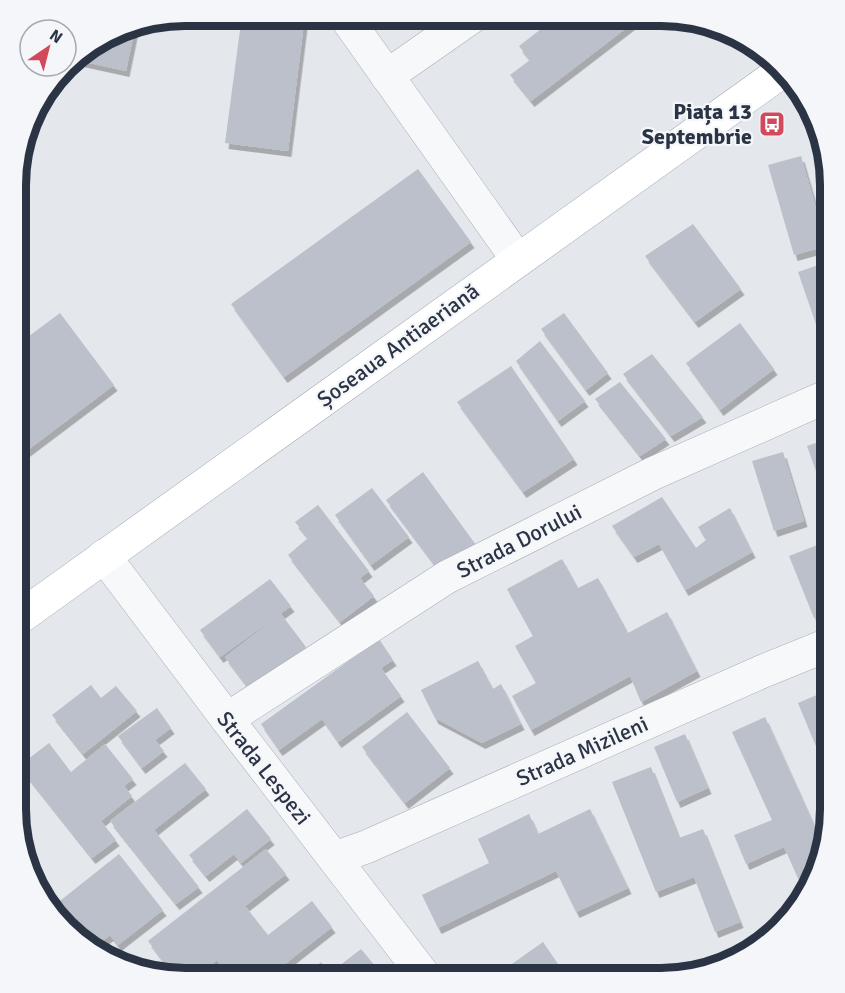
<svg xmlns="http://www.w3.org/2000/svg" width="845" height="993" font-family="Signika,sans-serif">
	<defs>
		<filter id="shadow"><feDropShadow dx="3.5" dy="6" stdDeviation="0" flood-color="#0004"/></filter>
	</defs>
	<rect width="100%" height="100%" fill="#e4e7ec"/>
	<!-- building -->
	<g fill="#bbc0ca" filter="url(#shadow)">
		<path d="M242 15H305L288 151 225 143Z"/>
		<path d="M558 16H642L531 101 510 75 530 60 519 46Z"/>
		<path d="M136 23 126 71 71 59 130 24Z"/>
		<path d="M801 156 827 246 794 255 768 165Z"/>
		<path d="M418 169 471 242 284 377 231 304Z"/>
		<path d="M693 224 741 289 695 322 645 256Z"/>
		<path d="M830 261V365L798 272Z"/>
		<path d="M60 313 114 385 17 458V345Z"/>
		<path d="M564 313 608 373 586 390 541 329Z"/>
		<path d="M740 323 774 369 720 410 686 363Z"/>
		<path d="M540 341 585 401 558 421 516 361Z"/>
		<path d="M652 354 703 417 671 436 623 374Z"/>
		<path d="M511 366 574 459 523 492 457 402Z"/>
		<path d="M620 382 666 439 640 456 595 399Z"/>
		<path d="M830 438V485L822 488 807 446Z"/>
		<path d="M783 452 804 521 774 531 752 461Z"/>
		<path d="M423 472 476 545 440 572 386 500Z"/>
		<path d="M372 488 409 537 371 565 335 515Z"/>
		<path d="M662 497 696 548 706 540 698 527 730 508 752 552 685 590 659 544 634 557 612 526Z"/>
		<path d="M318 505 369 571 360 578 374 596 340 622 288 555 308 538 295 522Z"/>
		<path d="M820 544 830 568V612L814 618 789 556Z"/>
		<path d="M562 559 578 588 598 578 628 633 667 612 697 671 641 702 630 676 531 730 512 696 536 683 515 646 533 636 507 589Z"/>
		<path d="M270 579 291 606 220 657 200 630Z"/>
		<path d="M281 614 306 647 250 690 225 657Z"/>
		<path d="M379 639 393 660 381 668 401 696 338 742 322 719 279 750 261 724Z"/>
		<path d="M478 661 493 689 501 684 521 724 482 743 435 718 421 690Z"/>
		<path d="M91 685 101 698 116 686 137 711 83 754 52 715Z"/>
		<path d="M826 691 830 699V780L798 703Z"/>
		<path d="M157 708 171 728 155 740 164 751 142 768 118 736Z"/>
		<path d="M407 712 450 768 405 803 362 747Z"/>
		<path d="M765 717 822 843 805 894 784 847 746 864 734 835 772 820 732 732Z"/>
		<path d="M685 734 708 788 677 802 654 747Z"/>
		<path d="M49 743 71 772 105 744 133 779 124 786 132 796 101 821 116 840 92 858 19 766Z"/>
		<path d="M185 763 206 789 154 830 199 887 176 904 110 821Z"/>
		<path d="M651 767 679 838 703 829 740 922 715 932 694 877 656 892 612 782Z"/>
		<path d="M247 809 271 839 241 863 234 854 206 876 189 855Z"/>
		<path d="M590 809 628 888 576 912 556 871 438 928 422 895 489 863 478 839 529 814 538 834Z"/>
		<path d="M266 849 286 874 245 906 268 935 312 901 332 927 267 978H230L217 960 194 978H173L156 972 166 965 148 941Z"/>
		<path d="M119 854 163 910 118 945 110 935 91 950 51 908Z"/>
		<path d="M543 942 560 967 545 978H492Z"/>
		<path d="M361 949 381 973 375 978H302L321 962 330 973Z"/>
	</g>
	<g fill="none" stroke-linecap="round" stroke-linejoin="round">
		<!-- minor casing -->
		<g stroke="#a9aeb7" stroke-width="34">
			<g id="minor">
				<path d="M344 15 518 260"/>
				<path d="M387 76 473 16"/>
				<path d="M104 556 227 719 426 978"/>
				<path d="M227 719 447 577 654 473 830 395"/>
				<path d="M335 858 366 847 761 672 830 644"/>
			</g>
		</g>
		<!-- major casing -->
		<g stroke="#a3abb8" stroke-width="34">
			<path id="major" d="M16 620 781 72"/>
		</g>
		<!-- minor -->
		<use href="#minor" stroke="#f7f8fa" stroke-width="33"/>
		<!-- major -->
		<use href="#major" stroke="#fff" stroke-width="33"/>
	</g>
	<!-- icons -->
	<defs>
		<g id="bus-square" transform="scale(1.35)"><rect x="-9" y="-9" width="18" height="18" rx="4" fill="#d1495b" stroke="#f4f6f9"/><path d="M-5-6H5V4H4V6H2V4H-2V6H-4V4H-5ZM-3.5-4V0h7V-4ZM-3.5 1.2v1.5H-2V1.2ZM2 1.2v1.5H3.5V1.2Z" fill="#fff"/></g>
	</defs>
	<g fill-rule="evenodd">
		<use href="#bus-square" x="772" y="124"/>
	</g>
	<g text-anchor="middle" dominant-baseline="central" stroke-width="4.5" stroke-linejoin="round" paint-order="stroke">
		<!-- poi labels -->
		<g font-size="22" font-weight="bold" fill="#2b3445" stroke="#f4f6f9" text-anchor="end">
			<text x="752" y="111">Piața 13<tspan x="752" dy="25">Septembrie</tspan></text>
		</g>
		<!-- street labels -->
		<g font-size="22" fill="#2b3445" stroke="#f4f6f9">
			<text transform="translate(398 345) rotate(-36)">Șoseaua Antiaeriană</text>
			<text transform="translate(519 541) rotate(-27)">Strada Dorului</text>
			<text transform="translate(582 751) rotate(-24)">Strada Mizileni</text>
			<text transform="translate(264 768) rotate(52)">Strada Lespezi</text>
		</g>
	</g>
	<!-- crop -->
	<path d="M0 0H845V993H0ZM185 26H661A159 159 0 0 1 820 185V809A159 159 0 0 1 661 968H185A159 159 0 0 1 26 809V185A159 159 0 0 1 185 26Z" fill="#f4f6f9" fill-rule="evenodd"/>
	<path fill="none" stroke="#2b3445" stroke-width="8" d="M185 26H661A159 159 0 0 1 820 185V809A159 159 0 0 1 661 968H185A159 159 0 0 1 26 809V185A159 159 0 0 1 185 26Z"/>
	<!-- north arrow -->
	<g transform="translate(48 48) rotate(35)"><circle r="28" fill="#f4f6f9" stroke="#a4a8b1" stroke-width="1.5"/>
	<path d="M0-4.5L10 22L0 15L-10 22Z" fill="#d1495b"/>
	<text y="-9" font-size="16" font-weight="bold" text-anchor="middle" fill="#2b3445">N</text>
	</g>
</svg>
